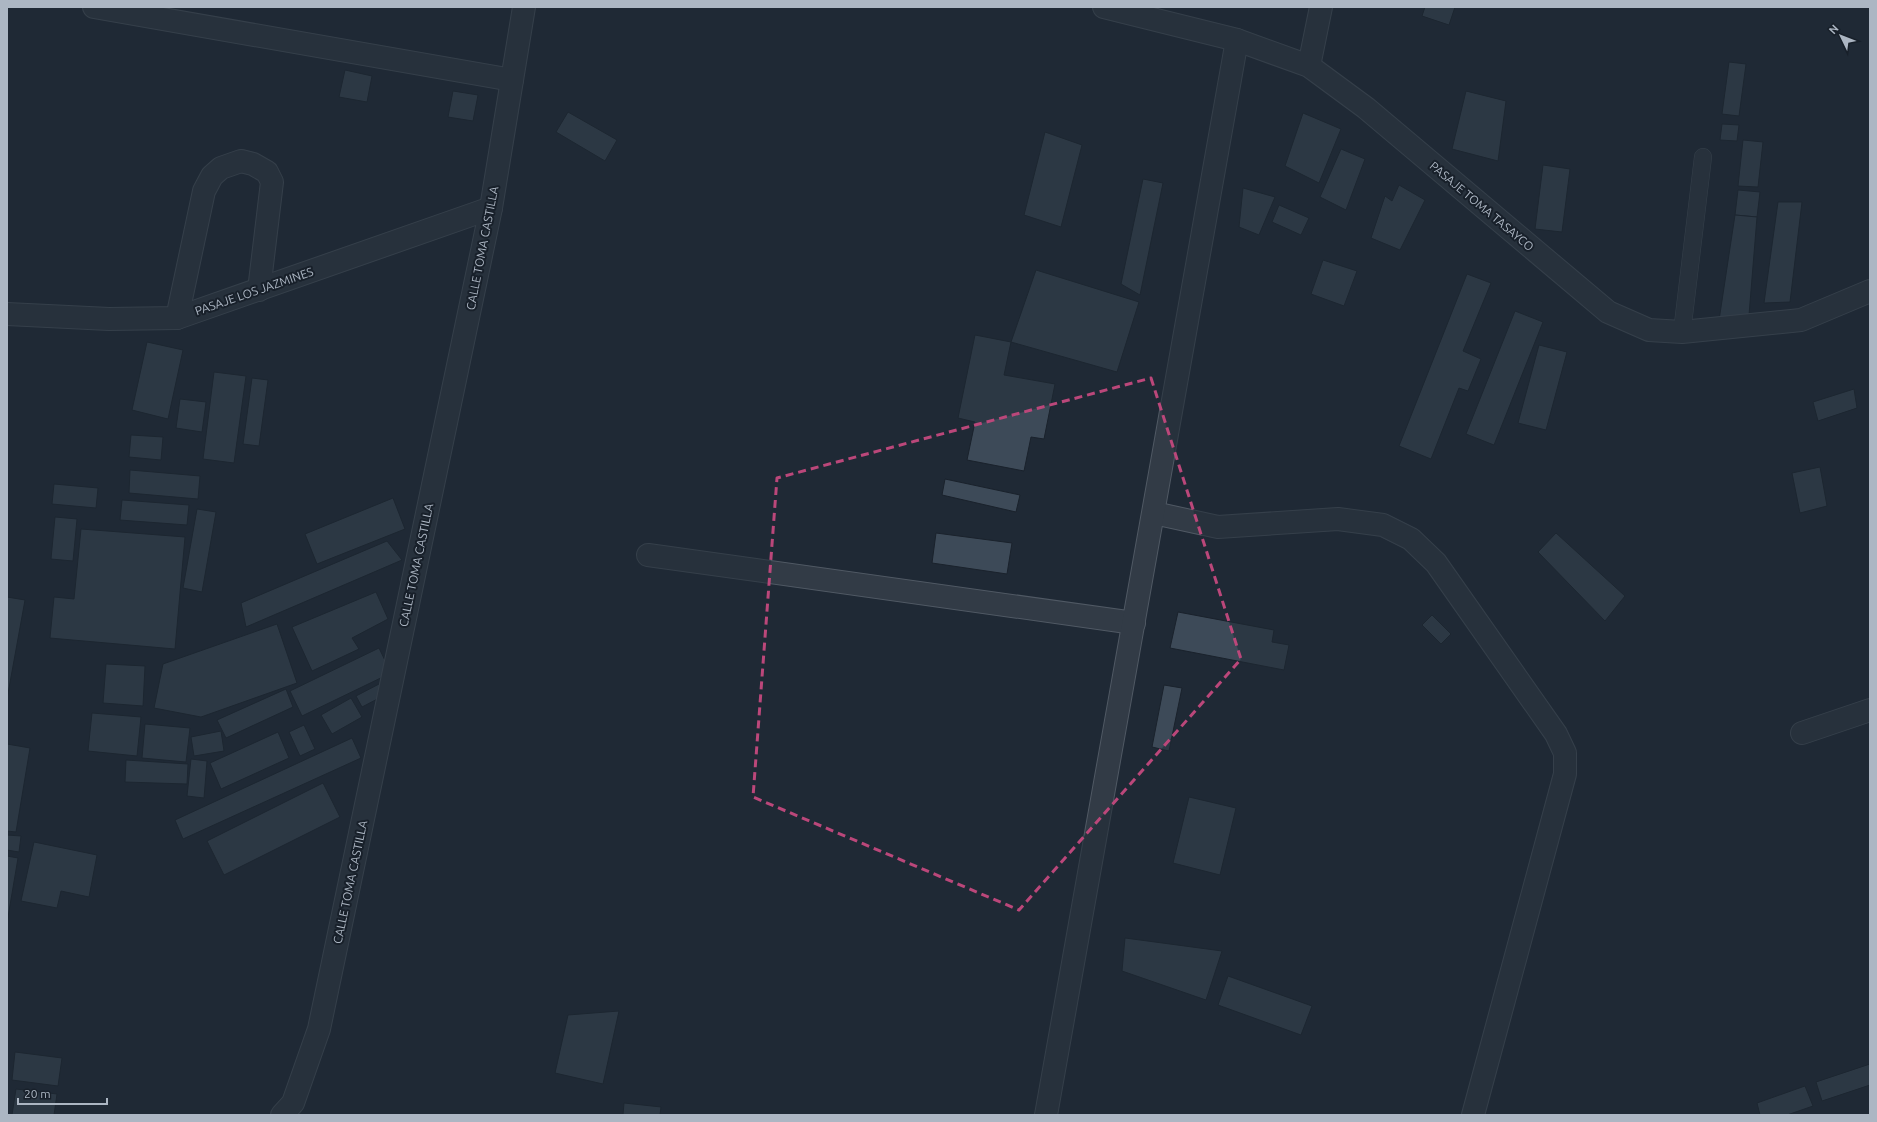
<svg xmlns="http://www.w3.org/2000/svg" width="1877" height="1122" font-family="Ubuntu,sans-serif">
	<rect width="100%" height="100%" fill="#1f2935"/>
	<!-- building -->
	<g fill="#3d4a58" stroke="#1a222c">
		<path d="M1425 7H1455L1449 25 1422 16Z"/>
		<path d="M1729 62 1746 64 1739 116 1722 114Z"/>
		<path d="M345 70 372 76 367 102 339 97Z"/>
		<path d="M453 91 478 95 473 121 448 117Z"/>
		<path d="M1466 91 1506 101 1498 161 1452 149Z"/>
		<path d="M568 112 617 140 605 161 556 132Z"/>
		<path d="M1303 113 1341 129 1319 183 1285 166Z"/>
		<path d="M1722 124 1739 125 1737 141 1720 140Z"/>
		<path d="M1045 132 1082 145 1061 227 1024 215Z"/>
		<path d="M1743 140 1763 142 1758 187 1738 186Z"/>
		<path d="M1341 149 1365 159 1346 210 1320 197Z"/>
		<path d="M1543 165 1570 169 1562 232 1535 229Z"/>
		<path d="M1143 179 1163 183 1140 295 1121 284Z"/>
		<path d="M1399 185 1425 200 1400 250 1371 238 1385 196 1392 201Z"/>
		<path d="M1243 188 1275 197 1259 235 1239 227Z"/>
		<path d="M1738 190 1760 192 1757 217 1735 215Z"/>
		<path d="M1778 202H1802L1790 302 1764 303Z"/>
		<path d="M1279 205 1309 218 1301 235 1272 222Z"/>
		<path d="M1735 215 1757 217 1749 315 1718 327Z"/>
		<path d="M1323 260 1357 271 1344 306 1311 294Z"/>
		<path d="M1036 270 1139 302 1117 372 1011 342Z"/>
		<path d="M1467 274 1491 283 1463 351 1481 359 1468 391 1459 388 1431 459 1399 446Z"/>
		<path d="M1515 311 1543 322 1494 445 1466 434Z"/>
		<path d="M975 335 1011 342 1004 375 1055 384 1044 439 1031 437 1024 471 967 460 975 422 958 418Z"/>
		<path d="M147 342 183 350 168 419 132 410Z"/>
		<path d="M1539 345 1567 352 1546 430 1518 423Z"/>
		<path d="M214 372 246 376 234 463 203 459Z"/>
		<path d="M252 378 268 380 259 446 243 444Z"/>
		<path d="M1854 389 1857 408 1818 421 1813 402Z"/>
		<path d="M180 399 206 402 202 432 176 428Z"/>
		<path d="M131 435 163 437 161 460 129 457Z"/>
		<path d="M1820 467 1827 506 1800 513 1792 473Z"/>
		<path d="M130 470 200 476 198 499 129 493Z"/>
		<path d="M945 479 1020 495 1016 512 942 495Z"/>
		<path d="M54 484 98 488 96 508 52 504Z"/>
		<path d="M393 498 405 529 317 564 305 534Z"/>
		<path d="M122 500 189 505 187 525 120 520Z"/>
		<path d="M197 509 216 512 202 592 183 588Z"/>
		<path d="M55 517 77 519 73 561 51 559Z"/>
		<path d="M81 529 185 537 175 649 50 638 54 597 74 599Z"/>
		<path d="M936 533 1012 543 1007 574 932 563Z"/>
		<path d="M1556 533 1625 596 1605 621 1538 552Z"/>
		<path d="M387 541 402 560 246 627 241 603Z"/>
		<path d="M376 592 388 619 352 638 359 649 312 671 292 627Z"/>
		<path d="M7 597 25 600 7 699Z"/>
		<path d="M1178 612 1274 630 1272 642 1289 645 1284 670 1170 648Z"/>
		<path d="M1432 615 1451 634 1441 644 1422 625Z"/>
		<path d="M277 624 297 683 201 717 154 708 163 664Z"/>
		<path d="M379 648 391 673 302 716 290 691Z"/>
		<path d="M106 664 145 666 143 706 103 703Z"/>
		<path d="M381 683 387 694 362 707 356 696Z"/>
		<path d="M1164 685 1182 688 1169 751 1152 747Z"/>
		<path d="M286 689 293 707 226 738 217 720Z"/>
		<path d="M351 698 362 717 332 734 321 715Z"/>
		<path d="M92 713 141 717 137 756 88 751Z"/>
		<path d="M145 724 190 728 186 762 142 758Z"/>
		<path d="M304 725 315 749 300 756 289 732Z"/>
		<path d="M221 731 224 751 194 756 191 737Z"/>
		<path d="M278 732 289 758 221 789 210 763Z"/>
		<path d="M352 738 361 758 183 839 175 820Z"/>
		<path d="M7 744 30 748 16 832 7 831Z"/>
		<path d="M191 759 207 761 204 798 187 796Z"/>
		<path d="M126 760 188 764 187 784 125 782Z"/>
		<path d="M323 783 340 817 224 875 207 841Z"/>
		<path d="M1189 797 1236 808 1220 875 1173 863Z"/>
		<path d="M7 835 21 836 19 852 7 850Z"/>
		<path d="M34 842 97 855 89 897 61 891 57 908 21 901Z"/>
		<path d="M7 856 18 858 7 923Z"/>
		<path d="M1125 938 1222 951 1206 1000 1122 971Z"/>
		<path d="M1228 976 1312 1006 1301 1035 1218 1005Z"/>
		<path d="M619 1011 603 1084 555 1073 568 1015Z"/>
		<path d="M15 1052 62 1058 58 1086 12 1080Z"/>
		<path d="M1870 1064V1085L1822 1101 1816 1082Z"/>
		<path d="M1805 1086 1813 1106 1787 1115H1760L1757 1103Z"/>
		<path d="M16 1089 57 1094 54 1115H12Z"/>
		<path d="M624 1103 661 1107 660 1115H623Z"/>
	</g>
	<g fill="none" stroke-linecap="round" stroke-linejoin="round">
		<!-- service casing -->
		<g stroke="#505964" stroke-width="18">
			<path id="service" d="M1682 332 1703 157"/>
		</g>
		<!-- minor casing -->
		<g stroke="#505964" stroke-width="24">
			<g id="minor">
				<path d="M94 7 512 80"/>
				<path d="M1104 7 1237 40 1309 66 1366 108 1608 312 1649 330 1682 332 1801 320 1870 291"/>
				<path d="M1309 66 1321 7"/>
				<path d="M7 314 109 319 177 318 491 208"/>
				<path d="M177 318 204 191 212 176 221 168 241 161 253 164 267 172 272 182 259 290"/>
				<path d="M1154 513 1218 527 1338 519 1383 525 1411 539 1436 563 1556 734 1565 753V774L1473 1115"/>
				<path d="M648 555 1134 623"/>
				<path d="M1802 733 1870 710"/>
				<path d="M282 1115 293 1103 319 1029 491 208 524 7"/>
				<path d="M1046 1115 1237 40"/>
			</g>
		</g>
		<!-- service -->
		<use href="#service" stroke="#323b46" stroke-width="17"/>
		<!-- minor -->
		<use href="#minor" stroke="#323b46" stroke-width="22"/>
	</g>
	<!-- marked area -->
	<path d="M0 0H1877V1122H0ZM1151 378 1241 659 1019 910 753 797 777 478Z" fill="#1f2935" fill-opacity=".55" fill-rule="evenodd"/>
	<path fill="none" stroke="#bb477a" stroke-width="3" stroke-dasharray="8 5" stroke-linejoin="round" d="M1151 378 1241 659 1019 910 753 797 777 478Z"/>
	<g text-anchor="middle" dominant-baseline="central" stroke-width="4" stroke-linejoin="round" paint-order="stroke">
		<!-- street labels -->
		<g font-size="12" fill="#acb6c3" stroke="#18202a">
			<text transform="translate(1482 206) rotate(40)">PASAJE TOMA TASAYCO</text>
			<text transform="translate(482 248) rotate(-79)">CALLE TOMA CASTILLA</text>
			<text transform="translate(254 291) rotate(-19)">PASAJE LOS JAZMINES</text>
			<text transform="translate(416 565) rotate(-78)">CALLE TOMA CASTILLA</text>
			<text transform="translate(350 882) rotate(-78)">CALLE TOMA CASTILLA</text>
		</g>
	</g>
	<!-- border -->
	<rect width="1877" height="1122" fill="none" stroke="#acb6c3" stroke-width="16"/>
	<!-- north arrow -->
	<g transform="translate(1841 36) rotate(313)" stroke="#18202a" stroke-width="3" paint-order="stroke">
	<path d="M0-3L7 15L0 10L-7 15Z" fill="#acb6c3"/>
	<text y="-6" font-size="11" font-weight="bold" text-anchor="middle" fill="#acb6c3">N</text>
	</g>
	<!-- scale -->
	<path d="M18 1098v6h89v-6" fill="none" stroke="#acb6c3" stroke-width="2"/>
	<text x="24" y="1098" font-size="12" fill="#acb6c3" stroke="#18202a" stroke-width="3" paint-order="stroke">20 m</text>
</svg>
